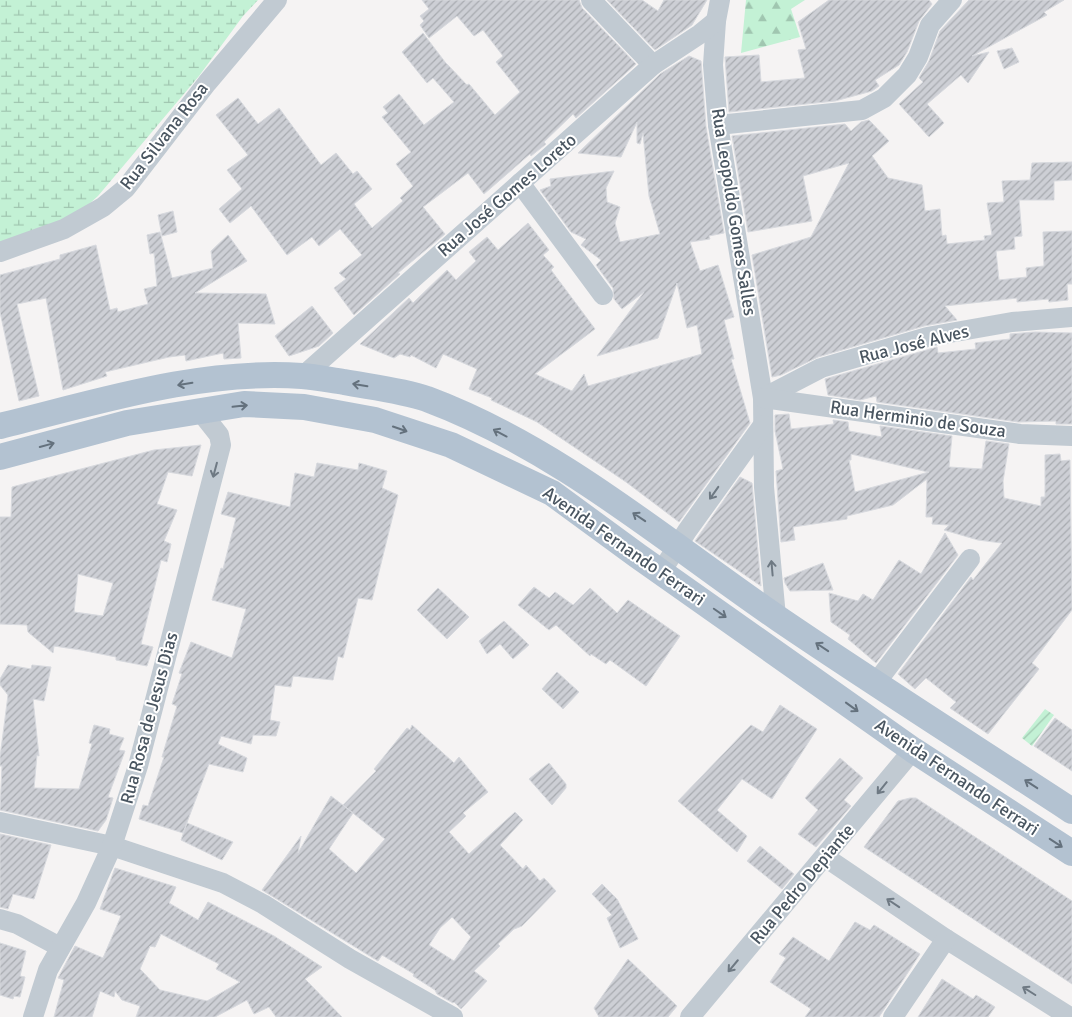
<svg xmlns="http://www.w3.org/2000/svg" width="1072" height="1017" font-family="Signika,sans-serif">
	<defs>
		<pattern id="forest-firs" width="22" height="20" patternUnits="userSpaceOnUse" patternTransform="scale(1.25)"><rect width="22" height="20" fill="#c3f1d5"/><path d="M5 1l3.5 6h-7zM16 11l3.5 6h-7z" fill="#a0c6b0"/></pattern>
		<pattern id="wetland-marsh" width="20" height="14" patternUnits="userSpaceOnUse" patternTransform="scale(1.25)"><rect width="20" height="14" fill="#c3f1d5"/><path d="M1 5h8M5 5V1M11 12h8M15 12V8" fill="none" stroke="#a0c6b0"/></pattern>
		<pattern id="garden-furrows" width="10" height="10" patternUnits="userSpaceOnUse" patternTransform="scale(1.25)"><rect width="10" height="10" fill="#c3f1d5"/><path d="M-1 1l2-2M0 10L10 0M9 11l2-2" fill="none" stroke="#a0c6b0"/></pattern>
		<pattern id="building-hatch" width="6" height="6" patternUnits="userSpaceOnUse" patternTransform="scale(1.25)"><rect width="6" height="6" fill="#cdcfd5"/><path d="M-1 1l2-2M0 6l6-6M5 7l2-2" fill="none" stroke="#a8abb0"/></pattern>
	</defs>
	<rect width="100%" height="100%" fill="#f5f3f3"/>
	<!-- forest -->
	<path fill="url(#forest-firs)" d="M746 0H805L791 9 800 37 741 53Z"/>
	<!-- wetland -->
	<path fill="url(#wetland-marsh)" d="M0 0H258L243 16 199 76 98 196 78 214 0 243Z"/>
	<!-- garden -->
	<path fill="url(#garden-furrows)" d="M1045 709 1054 715 1032 746 1022 738Z"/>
	<!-- building -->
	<g fill="url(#building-hatch)" stroke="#d7d9de" fill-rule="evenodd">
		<path d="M422 0H579L582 8 636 64 576 118 573 114 544 142 546 144 531 156 530 154 484 194 468 173 423 207 445 234 398 273 400 274 354 315 334 288 346 279 339 273 362 255 340 229 319 246 312 237 287 255 251 206 230 223 219 209 242 189 227 170 248 155 216 115 238 98 258 124 279 108 321 165 336 153 353 174 357 171 372 189 354 204 372 228 403 201 400 198 413 186 396 164 411 152 382 117 388 113 383 107 399 94 424 125 454 102 433 78 427 83 402 52 423 33 445 62 467 85 469 84 495 115 520 92 496 62 503 56 483 30 474 36 457 16 429 38 420 25 424 21 420 16 429 9Z"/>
		<path d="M607 0H642L658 11 664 0H707L692 25 655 50Z"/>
		<path d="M829 0H929L932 4 919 21 907 52 899 65 875 80 879 86 872 91 835 101 729 112 725 57 759 55 761 82 805 78 798 50 806 49 798 22Z"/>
		<path d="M969 0H1064L1044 12 1047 15 972 56 989 52 968 83 961 75 927 104 944 123 929 137 899 104 923 82 919 78 929 61 940 31Z"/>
		<path d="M1012 48 1019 62 1004 69 997 51Z"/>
		<path d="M689 56 701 61 706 127 724 233 709 236 710 239 690 242 700 271 718 265 734 317 724 320 734 359H731L750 423 679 522 626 482 537 422 491 400 492 398 469 389 477 369 443 354 436 368 411 355 410 357 400 354 394 358 360 344 409 298 413 303 447 270 456 280 476 261 469 252 487 237 498 250 528 223 549 250 543 255 554 267 551 270 595 329 535 374 572 391 584 374 588 386 702 354 697 325 687 328 677 283 658 338 597 356 644 292 622 309 614 299 613 288 596 265 601 260 581 245 586 239 571 232 540 190 551 186 550 179 614 171 606 188 607 202 620 207 615 223 620 242 660 234 649 196 643 133 640 144 637 143V122L621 157 578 153 660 74Z"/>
		<path d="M869 120 889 141 872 156 888 178 922 185 925 211 940 209 942 236 946 235 947 244 985 240 984 236 992 235 987 203 1004 202 1002 181 1030 180 1032 163 1072 162V180L1054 181V200H1019L1022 236 1014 237 1015 249 996 251 999 280 1027 277 1026 268 1044 266 1043 232 1072 231V284H1067L1068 300 1049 302 1048 299 1017 302V298L945 306 957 320 924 326 818 357 781 375 772 377 752 255 811 237 849 163 803 176 812 221 748 232 732 136 845 124 851 131 861 122Z"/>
		<path d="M173 211 177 232 162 236 158 215Z"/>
		<path d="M160 232 172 278 213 268 211 251 228 235 247 261 195 293 266 294 275 324 238 323 241 358 224 359 223 353 186 361 185 355 169 357 105 372 107 376 63 390 46 298 17 304 39 396 19 401 0 312V275L60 259V255L96 245 110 310 117 308 118 312 148 304 144 289 157 286 154 253 150 254 147 235Z"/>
		<path d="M312 306 333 333 319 346 289 356 275 336Z"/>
		<path d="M1035 332 1072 333V424H1056V421L1018 422 877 402 876 396 860 400 828 395 825 379 937 347 938 353 976 349 975 343 1010 339V334Z"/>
		<path d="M789 414 791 429 834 424 833 420 848 422 849 431 882 437 880 426 952 436 949 467 982 469 986 441 1009 444 1003 481 1004 498 1041 506V497H1045V455L1060 454 1061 461 1070 460 1072 610 1032 663 1039 669 988 734 950 708 956 702 926 678 915 689 898 674 971 577 973 580 1002 543 978 540 944 530 949 525 932 524 933 517H926L927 479 893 505 847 516V519L793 527 795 540 781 542 776 471 783 469 775 431V415ZM851 454 928 472H929L855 492 849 460H851Z"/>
		<path d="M201 445 192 476 168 472 157 504 177 510 164 541 171 544 167 562 161 560 141 644 153 647 147 666 116 660V657L81 650 54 646 53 653 28 632 27 625 0 624V517H11L12 487 154 450ZM78 574 113 583 103 616 74 612Z"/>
		<path d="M317 463 358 470 359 463 387 471 382 488 398 495 372 600 358 598 343 658 338 656 333 680 293 676 291 687 275 685 270 720 280 722 276 736 253 735 251 744 221 736 218 744 247 758 243 772 209 764 183 833 139 819 143 805 148 806 164 757H162L177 706 172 704 182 674 179 673 191 642 232 658 246 609 212 600 221 568 223 569 236 518 221 514 228 492 290 507 295 473 314 477Z"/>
		<path d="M740 477 752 483 761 586 695 541Z"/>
		<path d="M945 533 958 555 876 663 848 639 850 635 831 622 829 593 858 601 863 594 873 600 899 560 921 574Z"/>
		<path d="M823 563 833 590 790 591 785 583 784 578Z"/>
		<path d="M534 587 549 598 555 592 573 605 590 588 617 613 628 600 680 636 646 686 610 660 606 664 591 654 590 656 556 625 549 630 518 605Z"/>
		<path d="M438 588 469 617 447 639 417 610Z"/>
		<path d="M504 621 529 645 513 659 500 644 487 654 479 641Z"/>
		<path d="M8 665 31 669 32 665 51 667 44 701 33 699 39 756 37 755 34 788 79 789 92 744 89 743 94 725 110 729 109 734 124 738 119 750 125 751 108 797 113 798 106 820 98 831 0 810 2 766H0V757L8 695 0 685V679Z"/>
		<path d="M557 672 579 692 563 709 542 689Z"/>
		<path d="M780 705 817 729 772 799 742 779 717 810 747 836 737 852 678 801 751 725 763 732Z"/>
		<path d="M1055 718 1072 730V771L1034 746Z"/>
		<path d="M412 725 454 763 459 757 488 792 463 813 466 816 449 832 469 854 515 812 523 820 500 845 523 869 526 865 540 881 544 878 556 891 522 926 514 929 498 944 500 946 474 971 487 981 461 1009 454 1002 453 1003 437 994 435 990 413 976 414 974 382 955 378 961 262 890 301 836 298 853 331 796 353 813 329 849 356 873 385 839 343 805 376 771 374 769 407 728 410 730ZM452 917 471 937 454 961 429 945 440 928Z"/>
		<path d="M840 758 863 778 844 800 851 806 816 847 798 834 818 810 805 798Z"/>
		<path d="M549 763 566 784V788L552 805 529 779Z"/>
		<path d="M910 798H916L1072 901V984L864 847 898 801Z"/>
		<path d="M187 823 233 842 222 860 181 840Z"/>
		<path d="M0 834 51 845 34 899 13 894 8 909 0 907Z"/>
		<path d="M760 846 794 874 782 889 747 861Z"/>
		<path d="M115 868 176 887 169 903 198 920 208 902 274 936 322 967 305 979 342 1017H276L269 1007 254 1014 247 1000 215 1017H136L140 1006 122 1000 115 991 114 997 100 991 92 1017H54L64 980 58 978 75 946 103 958 121 916 100 909ZM161 934 219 964 216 969 240 982 207 1001 160 990 140 969 150 946 155 947Z"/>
		<path d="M602 884 617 899 638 939 620 948 607 918 612 915 592 894Z"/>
		<path d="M855 922 870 930 874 925 920 954 879 1017H805L811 1009 770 982 786 958 779 954 793 937 829 961Z"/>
		<path d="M0 943 26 951 20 976 25 977 20 997 14 996 13 999 0 995Z"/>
		<path d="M628 959 677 1006 668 1017H599L594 1008Z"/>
		<path d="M942 979 973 999 976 995 995 1007 988 1017H918Z"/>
	</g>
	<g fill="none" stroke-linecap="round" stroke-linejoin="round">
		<!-- minor -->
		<g stroke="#c1cad2" stroke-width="20">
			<path d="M591 0 653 65"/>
			<path d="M720 0 716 21 713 65 718 125 763 398 764 487 776 617"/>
			<path d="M718 125 862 110 884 98 907 75 918 57 930 25 952 0"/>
			<path d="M520 183 603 295"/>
			<path d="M0 252 64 229 103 207 126 188 207 83 277 0"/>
			<path d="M303 376 653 65 700 34 716 21"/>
			<path d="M763 398 821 368 927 337 1012 322 1072 317"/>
			<path d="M763 398 1020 434 1072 436"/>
			<path d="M661 572 687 531 763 425"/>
			<path d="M875 684 970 559"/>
			<path d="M0 822 112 846 223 883 263 904 350 959 453 1017"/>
			<path d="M825 857 946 939 1070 1017"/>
			<path d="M0 919 17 924 60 947"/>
			<path d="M33 1017 48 970 86 903 112 846 138 766 221 445 219 435 200 411"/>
			<path d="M690 1017 913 750"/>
			<path d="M893 1017 946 939"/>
		</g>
		<!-- major -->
		<g stroke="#b3c2d1" stroke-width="26">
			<path d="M0 426C98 402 200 369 302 376 316 377 330 380 344 382 371 387 401 390 427 399 558 448 665 541 779 619 876 685 974 747 1072 811"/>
			<path d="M0 457 127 423 244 404 304 407 375 420 451 445 552 493 638 556 913 750 1072 853"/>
		</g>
	</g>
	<!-- one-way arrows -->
	<defs><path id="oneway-shaft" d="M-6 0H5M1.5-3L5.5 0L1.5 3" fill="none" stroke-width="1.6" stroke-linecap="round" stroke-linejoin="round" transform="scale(1.25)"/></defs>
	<g stroke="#64717d">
		<use href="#oneway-shaft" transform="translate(185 384) rotate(171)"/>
		<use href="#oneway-shaft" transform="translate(360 385) rotate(-171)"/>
		<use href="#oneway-shaft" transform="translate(240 406) rotate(-6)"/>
		<use href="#oneway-shaft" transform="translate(400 429) rotate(19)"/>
		<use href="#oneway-shaft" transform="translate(500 433) rotate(-152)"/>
		<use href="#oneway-shaft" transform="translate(47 445) rotate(-15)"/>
		<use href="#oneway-shaft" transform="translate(639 517) rotate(-146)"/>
		<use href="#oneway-shaft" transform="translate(720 613) rotate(35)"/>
		<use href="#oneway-shaft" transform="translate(822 647) rotate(-146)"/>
		<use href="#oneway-shaft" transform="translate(852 707) rotate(36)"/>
		<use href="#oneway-shaft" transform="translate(1031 784) rotate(-147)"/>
		<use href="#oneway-shaft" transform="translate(1056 843) rotate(33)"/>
	</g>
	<g stroke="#6e7983">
		<use href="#oneway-shaft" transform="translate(215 470) rotate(105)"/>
		<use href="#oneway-shaft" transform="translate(714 493) rotate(125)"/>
		<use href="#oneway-shaft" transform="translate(772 568) rotate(-95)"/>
		<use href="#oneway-shaft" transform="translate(882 788) rotate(129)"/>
		<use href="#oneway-shaft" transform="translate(893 903) rotate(-146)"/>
		<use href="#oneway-shaft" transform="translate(733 966) rotate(130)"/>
		<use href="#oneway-shaft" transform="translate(1029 991) rotate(-148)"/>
	</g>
	<g text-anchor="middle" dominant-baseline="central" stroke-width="4" stroke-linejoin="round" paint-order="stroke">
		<!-- street labels -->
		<g font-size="18" fill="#4a5661" stroke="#fff">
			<text transform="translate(164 136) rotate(-52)">Rua Silvana Rosa</text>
			<text transform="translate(507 195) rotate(-41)">Rua José Gomes Loreto</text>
			<text transform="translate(734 212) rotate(81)">Rua Leopoldo Gomes Salles</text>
			<text transform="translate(914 344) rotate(-14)">Rua José Alves</text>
			<text transform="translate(918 419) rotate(8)">Rua Herminio de Souza</text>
			<text transform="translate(624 546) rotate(35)">Avenida Fernando Ferrari</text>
			<text transform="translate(149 718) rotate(-75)">Rua Rosa de Jesus Dias</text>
			<text transform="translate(957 777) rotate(34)">Avenida Fernando Ferrari</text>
			<text transform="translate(802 884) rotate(-50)">Rua Pedro Depiante</text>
		</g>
	</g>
</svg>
